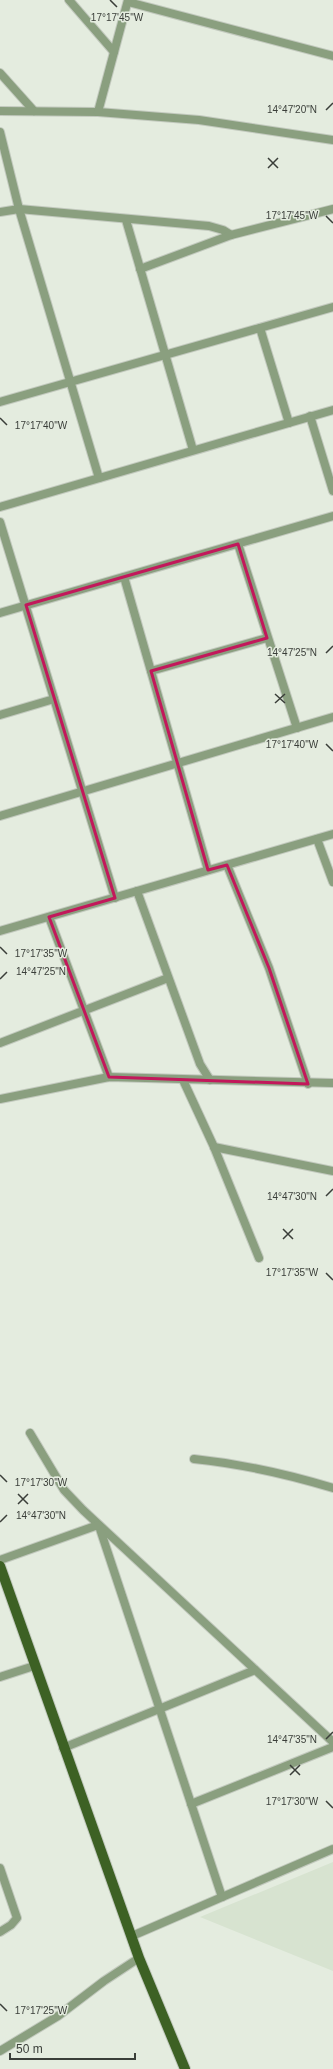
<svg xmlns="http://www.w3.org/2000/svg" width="333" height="2069" font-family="Helvetica,sans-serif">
	<rect width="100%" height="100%" fill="#e4ecdf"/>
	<!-- built -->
	<path fill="#d7e3d0" d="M333 1862V1971L200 1917Z"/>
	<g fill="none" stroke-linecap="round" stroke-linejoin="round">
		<!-- minor casing -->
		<g stroke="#c2c9be" stroke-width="10">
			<g id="minor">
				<path d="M69 0 114 52"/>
				<path d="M128 2 333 56"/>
				<path d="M0 73 34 111"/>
				<path d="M0 111 98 112 199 120 333 140"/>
				<path d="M98 112 128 0"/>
				<path d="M0 132 19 209 99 478"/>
				<path d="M0 212 19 209 209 226 223 230 231 235"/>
				<path d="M126 220 193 450"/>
				<path d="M140 269 231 235 333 209"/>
				<path d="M260 328 289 423"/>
				<path d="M0 402 333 307"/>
				<path d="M310 416 333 491"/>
				<path d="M0 507 333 410"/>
				<path d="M0 522 115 898"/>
				<path d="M238 544 297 728"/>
				<path d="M124 577 208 870"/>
				<path d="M0 613 333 516"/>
				<path d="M151 671 267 638"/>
				<path d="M0 715 54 699"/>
				<path d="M0 816 333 717"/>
				<path d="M317 839 333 882"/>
				<path d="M227 865 269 968 308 1084"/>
				<path d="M137 891 200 1064 210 1080"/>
				<path d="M49 917 109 1077"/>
				<path d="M0 931 333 834"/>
				<path d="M0 1043 168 978"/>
				<path d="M183 1080 214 1147 259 1258"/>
				<path d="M0 1099 109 1077 333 1083"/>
				<path d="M214 1147 333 1171"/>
				<path d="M30 1433 64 1490 83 1510 333 1742"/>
				<path d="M194 1459C242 1464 287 1474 333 1488"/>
				<path d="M99 1526 222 1897"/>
				<path d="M0 1560 98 1525"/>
				<path d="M0 1677 34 1666"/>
				<path d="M63 1748 255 1670"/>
				<path d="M191 1804 333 1747"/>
				<path d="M0 1868 17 1918 11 1925 0 1932"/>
				<path d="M132 1936 333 1849"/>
				<path d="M0 2051 58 2016 104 1981 139 1958"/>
			</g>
		</g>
		<!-- primary casing -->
		<g stroke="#c2c9be" stroke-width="12">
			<path id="primary" d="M0 1566 139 1958 185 2069"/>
		</g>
		<!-- minor -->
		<use href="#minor" stroke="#8a9f7f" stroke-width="8"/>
		<!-- primary -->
		<use href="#primary" stroke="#3d6124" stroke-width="10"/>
	</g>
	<!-- marked area -->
	<path fill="none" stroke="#c2185b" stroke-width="3" stroke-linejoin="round" d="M238 544 267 638 151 671 208 870 227 865 269 968 308 1084 109 1077 49 917 115 898 26 605Z"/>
	<!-- ticks -->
	<path fill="none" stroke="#3a3e39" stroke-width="1.5" d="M110 0 117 7M326 110 333 103M268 158 278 168M268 168 278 158M326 216 333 223M0 418 7 425M326 653 333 646M275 694 285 703M275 703 285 694M326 744 333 751M0 947 7 954M0 979 7 972M326 1196 333 1189M283 1229 293 1239M283 1239 293 1229M326 1273 333 1280M0 1475 7 1482M18 1494 28 1504M18 1504 28 1494M0 1522 7 1515M326 1739 333 1732M290 1765 300 1775M290 1775 300 1765M326 1801 333 1808M0 2004 7 2011"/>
	<g font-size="10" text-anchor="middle" fill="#3a3e39" stroke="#e4ecdf" stroke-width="3" stroke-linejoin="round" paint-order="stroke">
		<text x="117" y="21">17°17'45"W</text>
		<text x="292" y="113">14°47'20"N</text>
		<text x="292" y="219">17°17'45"W</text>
		<text x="41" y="429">17°17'40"W</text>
		<text x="292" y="656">14°47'25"N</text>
		<text x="292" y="748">17°17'40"W</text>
		<text x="41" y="957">17°17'35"W</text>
		<text x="41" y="975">14°47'25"N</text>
		<text x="292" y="1200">14°47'30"N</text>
		<text x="292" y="1276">17°17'35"W</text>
		<text x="41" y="1486">17°17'30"W</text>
		<text x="41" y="1519">14°47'30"N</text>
		<text x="292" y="1743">14°47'35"N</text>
		<text x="292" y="1805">17°17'30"W</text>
		<text x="41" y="2014">17°17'25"W</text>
	</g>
	<!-- scale -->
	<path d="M10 2053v6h125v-6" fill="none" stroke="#3a3e39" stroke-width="2"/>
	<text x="16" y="2053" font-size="12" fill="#3a3e39" stroke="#e4ecdf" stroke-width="3" paint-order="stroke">50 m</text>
</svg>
